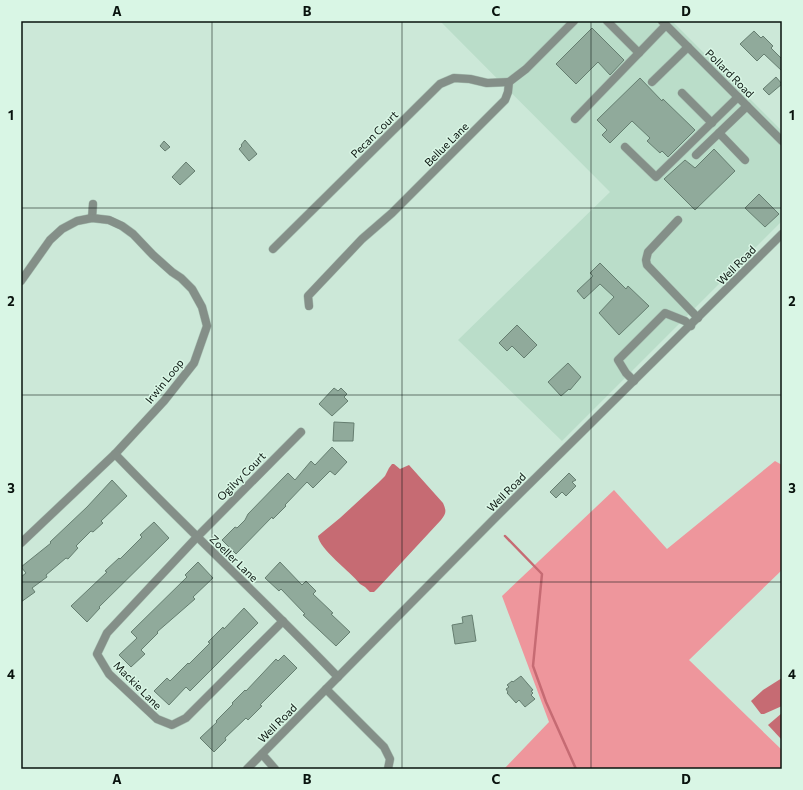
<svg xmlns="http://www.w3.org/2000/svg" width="803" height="790" font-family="Commissioner,sans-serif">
	<rect width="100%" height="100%" fill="#cce8d8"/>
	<!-- built -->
	<path fill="#baddc9" d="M440 21H672L782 131V221L562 441 458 340 610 192Z"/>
	<!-- green -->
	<path fill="#ee969c" d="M775 461 782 465V570L689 660 782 750V769H504L549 722 502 596 614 490 667 549Z"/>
	<!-- water -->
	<g fill="#c66b73">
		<path d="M392 464H394L400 469 409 465 443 503C446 510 447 513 441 520L378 588 374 592H370L365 587 360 584C351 572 319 549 318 536L340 518 378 483 385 476 389 468Z"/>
		<path d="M782 678V706L764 714H761L751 701 763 690Z"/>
		<path d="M782 713V740L768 725Z"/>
	</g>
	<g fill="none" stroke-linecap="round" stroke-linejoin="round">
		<!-- stream -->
		<path stroke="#c66b73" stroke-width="2.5" d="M505 536 542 574 533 666 546 702 576 769"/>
	</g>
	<!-- building -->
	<g fill="#90aa9b" stroke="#657e70">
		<path d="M592 28 624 60 610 75 598 62 576 84 556 64Z"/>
		<path d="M754 31 761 38 763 36 773 46 771 48 782 59V71L764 54 757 61 740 44Z"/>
		<path d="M776 77 782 84 769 95 763 89Z"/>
		<path d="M640 78 662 101 663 99 695 130 668 157 662 151 660 153 647 141 650 138 632 121 610 143 602 135 607 130 597 120Z"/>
		<path d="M245 140 257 154 249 161 239 149 242 146 241 145Z"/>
		<path d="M164 141 170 147 165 151 160 146Z"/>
		<path d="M714 149 735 171 695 210 664 179 685 160 695 168Z"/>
		<path d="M186 162 195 171 180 185 172 177Z"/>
		<path d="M759 194 779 214 765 227 745 208Z"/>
		<path d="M600 263 626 289 628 286 649 306 619 335 599 313 614 297 600 284 584 299 577 291 593 276 590 273Z"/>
		<path d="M517 325 537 345 524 358 512 346 507 351 499 343Z"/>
		<path d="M568 363 581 377 570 390 569 389 561 396 548 382Z"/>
		<path d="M334 388 338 391 341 388 347 394 344 397 348 401 332 416 319 404Z"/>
		<path d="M334 422 354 423 353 441H333Z"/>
		<path d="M332 447 347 462 335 475 330 471 313 488 307 482 285 505 286 506 273 519 272 517 236 554 222 540 235 527 237 528 245 520 248 514 285 476 288 473 295 480 311 461 315 465Z"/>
		<path d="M569 473 576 480 572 482 576 486 566 496 562 492 556 498 550 492Z"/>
		<path d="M112 480 127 496 101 521 103 523 93 532 91 531 76 546 78 548 68 559 66 558 46 575 47 577 32 588 35 592 21 602V577L26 573 21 567 51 543 50 542 87 507Z"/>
		<path d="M154 522 169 538 99 607 100 608 87 622 71 606 107 572 105 571 119 558 120 559 142 537 140 535Z"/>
		<path d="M198 562 213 578 193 597 195 599 157 632 158 633 141 650 145 654 131 667 119 655 137 638 131 632 187 577 185 575Z"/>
		<path d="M280 562 302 585 306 581 316 591 313 594 333 613 331 614 350 632 336 646 303 615 305 614 281 589 279 591 265 578Z"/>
		<path d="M244 608 258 623 190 691 186 687 169 705 154 691 167 678 170 681 188 663 189 664 210 643 208 642 223 627 224 629Z"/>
		<path d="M472 615 476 641 455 644 452 625 463 623 462 617Z"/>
		<path d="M284 655 297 668 260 705 262 706 248 720 246 718 225 738 226 740 214 752 200 738 217 722 216 721 233 704 232 703 245 690 246 691 276 659 278 661Z"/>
		<path d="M521 676 533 690 531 691 533 693 531 695 535 699 525 707 519 700 516 703 507 693 508 692 506 689 509 687 507 685 512 681 513 682Z"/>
	</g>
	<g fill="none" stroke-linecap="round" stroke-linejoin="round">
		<!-- minor casing -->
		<g stroke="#a9c2b4" stroke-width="9">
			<g id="minor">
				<path d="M607 21 639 53"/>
				<path d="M662 21 782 141"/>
				<path d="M652 82 688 47"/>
				<path d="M682 93 712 123"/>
				<path d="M575 119 666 25"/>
				<path d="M719 133 745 160"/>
				<path d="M625 147 656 177 738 97"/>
				<path d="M696 155 747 106"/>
				<path d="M92 218 93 204"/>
				<path d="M678 220 648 252 646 260 647 265 698 318"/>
				<path d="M273 249 440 84 454 78 470 79 487 83 509 82"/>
				<path d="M21 281 50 240 62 229 77 221 92 218 109 220 122 226 133 234 153 255 172 272 181 278 192 289 202 307 207 326 194 363 164 401 115 454 21 543"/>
				<path d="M309 306 308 296 362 239 392 213 505 100 508 92 509 82 526 69 574 21"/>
				<path d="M634 381 626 373 618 360 665 313 685 321 691 326"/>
				<path d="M115 454C188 530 265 601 338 677"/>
				<path d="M283 621 186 718 172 725 157 719 109 674 97 654 107 633 197 537 301 432"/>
				<path d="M326 689 384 747 390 759 388 769"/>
				<path d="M262 754 275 769"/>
				<path d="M247 769 497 516 782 234"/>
			</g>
		</g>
		<!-- minor -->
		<use href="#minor" stroke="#848f88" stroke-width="8"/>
	</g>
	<!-- grid -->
	<path fill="none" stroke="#09130e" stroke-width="1" stroke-opacity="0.55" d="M212 21V769M402 21V769M591 21V769M21 208H782M21 395H782M21 582H782"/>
	<g text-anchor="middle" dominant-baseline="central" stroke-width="3" stroke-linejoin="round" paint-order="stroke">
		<!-- street labels -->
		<g font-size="11" fill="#09130e" stroke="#d9f6e5">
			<text transform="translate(730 73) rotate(45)">Pollard Road</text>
			<text transform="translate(374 134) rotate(-45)">Pecan Court</text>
			<text transform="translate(446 144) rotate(-45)">Bellue Lane</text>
			<text transform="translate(736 265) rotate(-45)">Well Road</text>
			<text transform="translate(164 381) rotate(-51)">Irwin Loop</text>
			<text transform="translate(241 476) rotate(-45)">Ogilvy Court</text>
			<text transform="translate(506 492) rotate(-45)">Well Road</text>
			<text transform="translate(234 558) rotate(44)">Zoeller Lane</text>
			<text transform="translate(138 685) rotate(45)">Mackie Lane</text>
			<text transform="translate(277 723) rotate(-45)">Well Road</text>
		</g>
	</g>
	<!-- border -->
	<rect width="803" height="790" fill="none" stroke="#d9f6e5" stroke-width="44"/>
	<rect x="22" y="22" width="759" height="746" fill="none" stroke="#09130e" stroke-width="1.5"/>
	<g font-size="13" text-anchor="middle" font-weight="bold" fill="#09130e">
		<text x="117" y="16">A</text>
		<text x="307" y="16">B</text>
		<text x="496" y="16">C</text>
		<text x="686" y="16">D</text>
		<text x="11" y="120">1</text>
		<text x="792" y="120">1</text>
		<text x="11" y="306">2</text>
		<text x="792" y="306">2</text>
		<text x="11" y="493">3</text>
		<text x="792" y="493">3</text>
		<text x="11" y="679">4</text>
		<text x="792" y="679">4</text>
		<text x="117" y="784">A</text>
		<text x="307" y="784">B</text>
		<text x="496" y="784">C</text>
		<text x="686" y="784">D</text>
	</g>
</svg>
